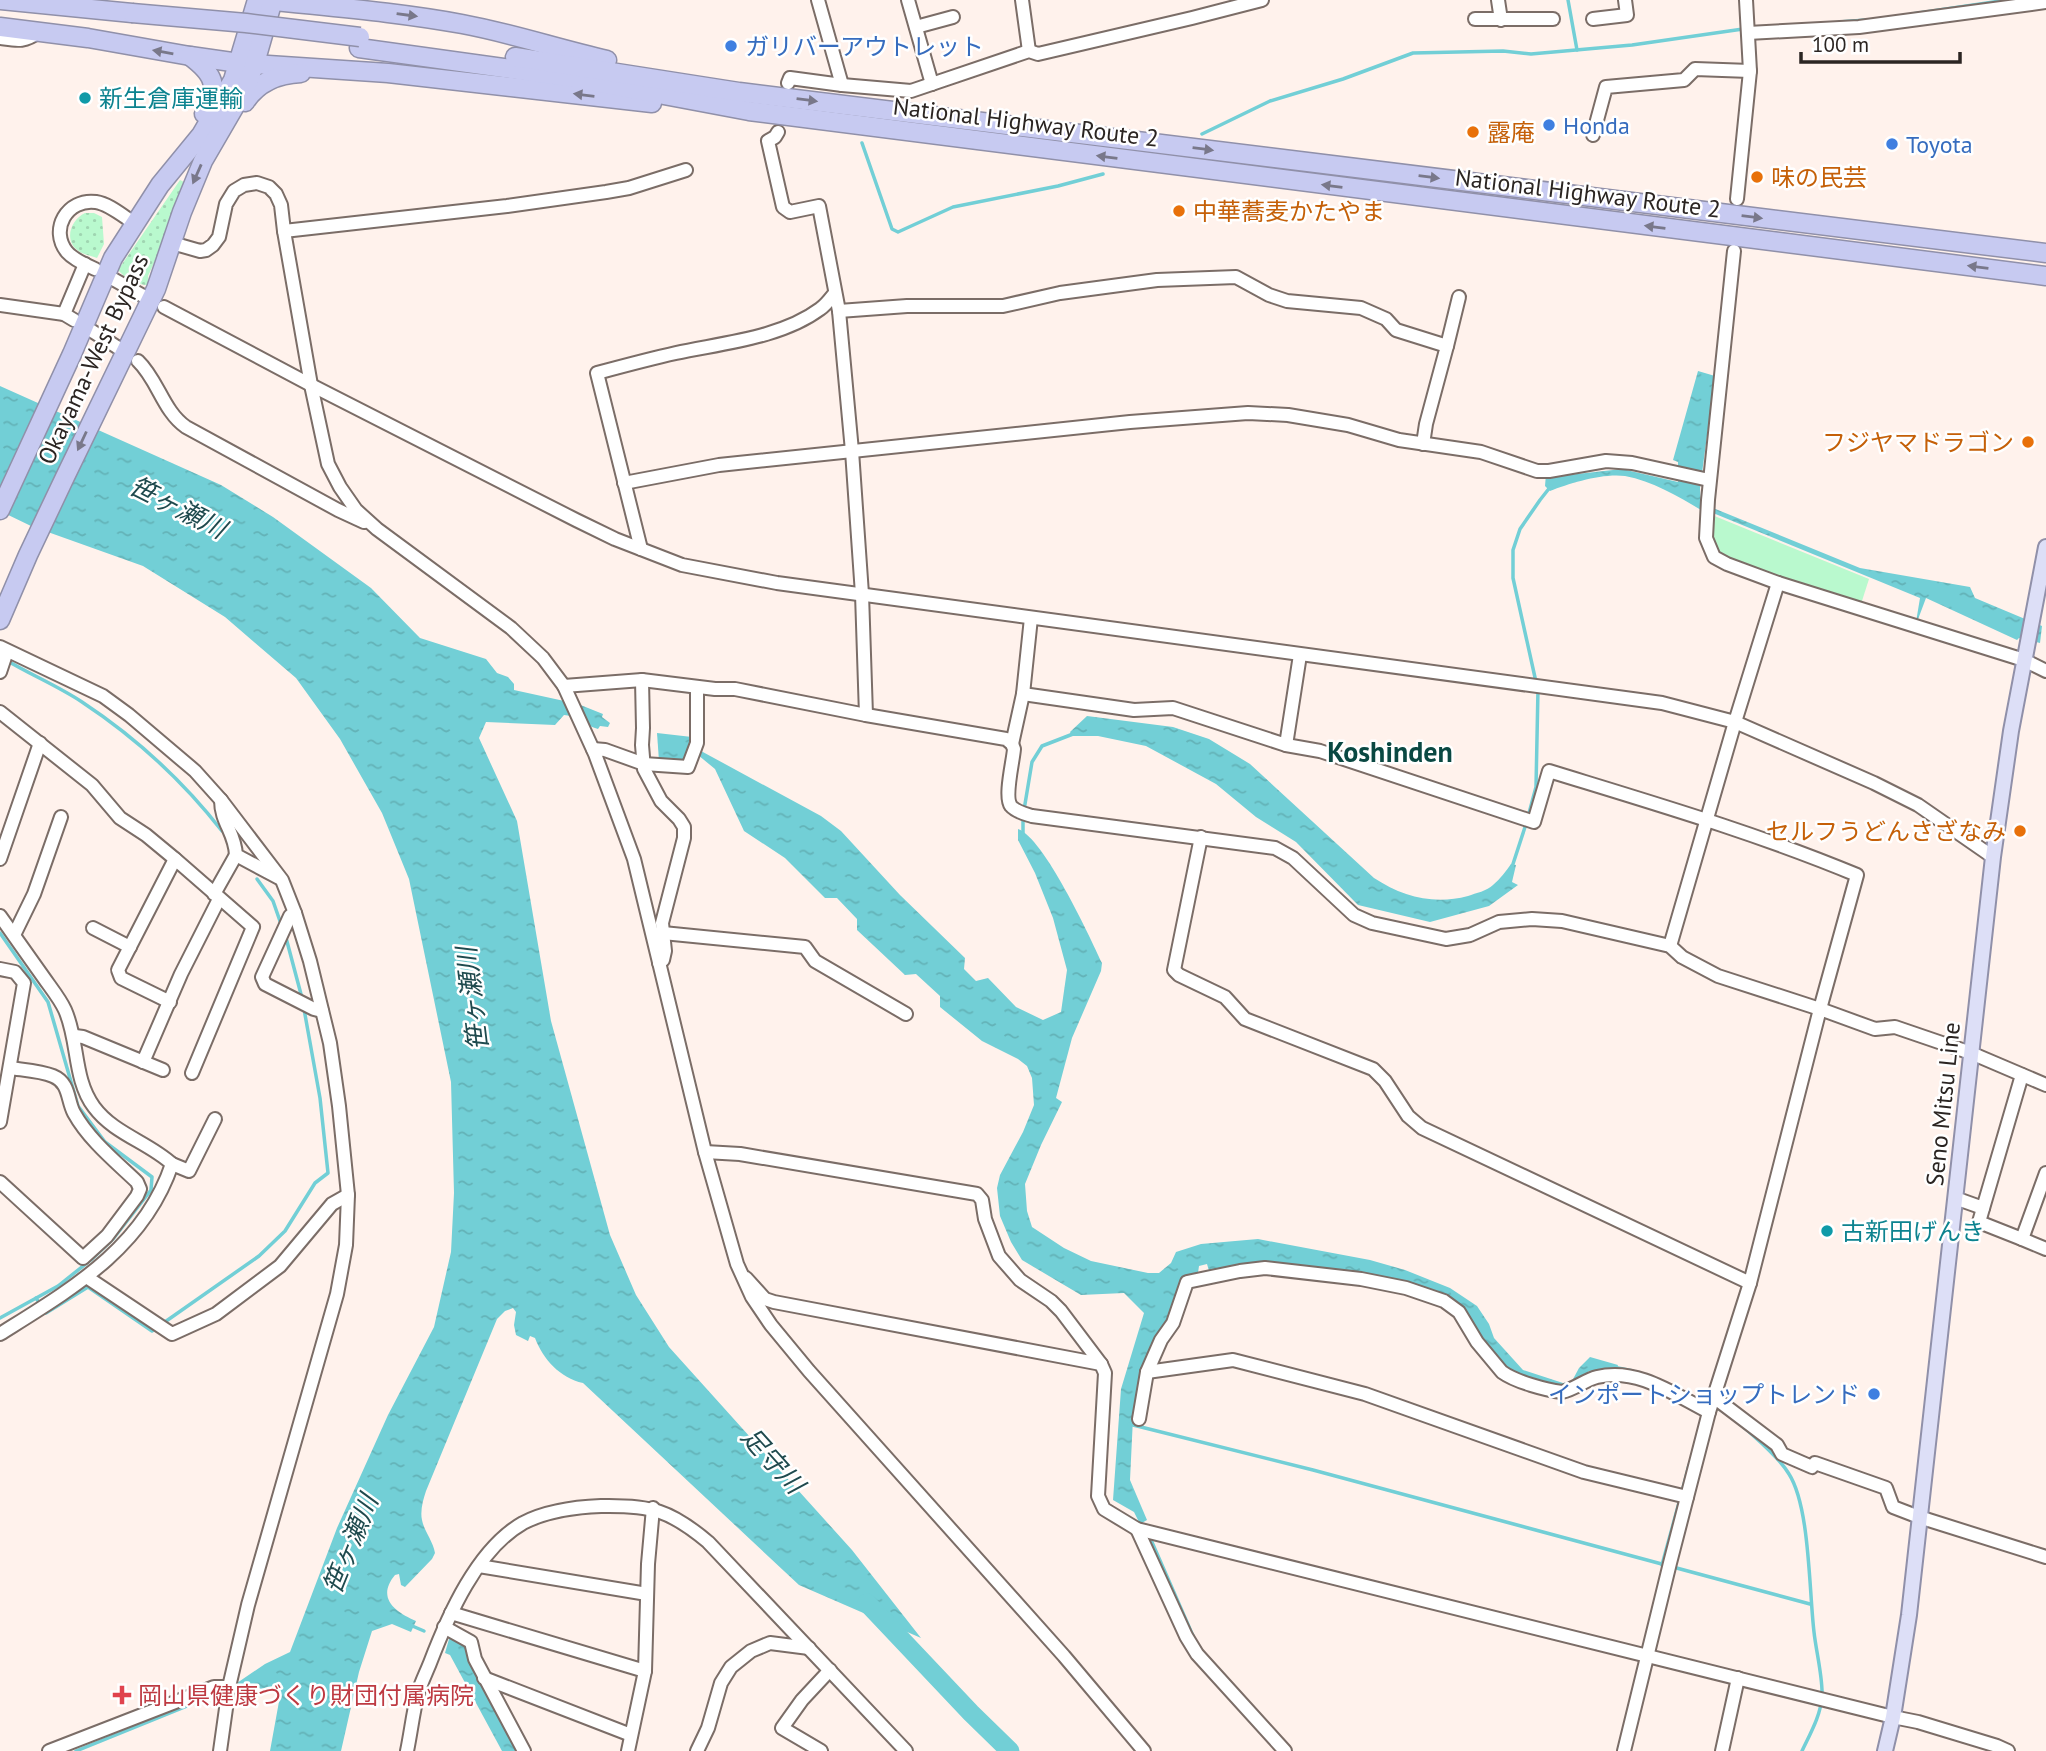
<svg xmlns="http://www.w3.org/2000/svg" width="2046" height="1751" font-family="'PT Sans','Noto Sans JP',sans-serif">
	<defs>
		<pattern id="grass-dots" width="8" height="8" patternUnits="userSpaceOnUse" patternTransform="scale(1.75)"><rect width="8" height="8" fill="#b9f9ce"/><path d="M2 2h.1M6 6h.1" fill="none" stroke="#9fd5b1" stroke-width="1.8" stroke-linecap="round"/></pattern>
		<pattern id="water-ripples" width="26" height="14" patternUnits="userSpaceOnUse" patternTransform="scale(1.75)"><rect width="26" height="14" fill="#72cfd6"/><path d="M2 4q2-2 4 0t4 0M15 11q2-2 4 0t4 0" fill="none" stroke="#63b2b7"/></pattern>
	</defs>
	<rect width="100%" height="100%" fill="#fff2ec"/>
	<!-- grass -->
	<g fill="url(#grass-dots)">
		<path d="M180 180 184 182 165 239 148 276 150 286 130 282 118 270Z"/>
		<path d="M85 213H94L102 217 104 244 97 258C92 256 85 255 80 252 63 242 70 220 85 213Z"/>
	</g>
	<!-- park -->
	<path fill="#b9f9ce" d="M1712 515 1869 579 1861 604 1725 557C1712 546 1712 531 1712 515Z"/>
	<!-- water -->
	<g fill="url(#water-ripples)">
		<path d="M1698 371 1715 376 1700 488 1701 510C1678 496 1652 481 1625 476 1603 473 1570 483 1550 491L1545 486 1546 474 1568 475 1622 469 1678 482V462L1673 460Z"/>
		<path d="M0 386 221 485 273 517 371 588 420 638 486 659 497 673 508 677 514 684V690L578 704 603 714 602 717 610 723 608 727 600 726 598 729C586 726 574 715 564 715L555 725 486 722 479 738 517 821 551 1021 610 1235 636 1295 669 1347 852 1550 921 1638 799 1585 583 1383C560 1378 543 1359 535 1338L530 1336 528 1341 516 1335 514 1325 516 1312 513 1308 505 1311 497 1319 426 1491C423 1500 420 1511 422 1520 424 1531 433 1541 435 1553L432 1559 405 1587 401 1585 399 1574 395 1575C376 1598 395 1612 416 1621L411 1632 392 1624 372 1631 359 1672 341 1751H270L280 1696 278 1690 272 1687 264 1690 254 1686 239 1690 237 1683 265 1664 290 1652 337 1528 388 1415 434 1327 451 1252 454 1193 451 1082 409 879 382 813 340 739 296 678 225 617 143 566 31 526 0 511Z"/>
		<path d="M1713 508 1860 568 1970 587 1975 598 2042 626 2040 643 2019 638 2017 640 1926 598 1917 622H1916L1920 598 1713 513Z"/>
		<path d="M1087 716 1173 727 1209 739 1250 764 1374 878C1403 897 1434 905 1468 896 1476 893 1487 891 1493 885 1500 879 1506 871 1511 864L1516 865 1512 882 1518 885 1489 906 1430 922 1358 905 1296 842 1256 817 1216 784 1146 746 1098 736H1072L1070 732Z"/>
		<path d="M657 733 692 737V748L686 762 659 761Z"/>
		<path d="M701 751 821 816 841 831 900 895 965 958 964 969 976 981 988 978 1016 1007 1043 1020 1061 1012 1067 970 1053 918 1035 873 1018 840V829C1044 838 1089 935 1102 963L1101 971 1072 1038 1056 1098 1062 1102 1041 1145 1025 1184 1027 1211 1032 1227 1064 1248 1091 1261 1148 1273H1159L1171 1263 1176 1252 1201 1244 1258 1239 1370 1260 1405 1270 1450 1288 1477 1306 1489 1324 1494 1338 1523 1370 1563 1383 1572 1381 1579 1368 1590 1357 1618 1365 1616 1370 1605 1369 1589 1371 1579 1381 1557 1388 1505 1371 1477 1331 1449 1299 1442 1294 1362 1276 1209 1271 1207 1264 1199 1266 1198 1273 1186 1275 1181 1279 1170 1319 1154 1340 1141 1373 1133 1418 1130 1480 1147 1520 1140 1524 1134 1512 1113 1500 1121 1389 1144 1313 1124 1293 1081 1295 1022 1260 1011 1242 1000 1216 997 1188 1000 1175 1023 1132 1034 1105 1032 1078 1027 1066 1018 1059 982 1041 940 1007V996L916 974 905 975 857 930V919L837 898H825L785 858 744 831 715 769 698 755Z"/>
		<path d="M455 1636 467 1643 517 1751H502L450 1655 445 1653 449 1639Z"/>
	</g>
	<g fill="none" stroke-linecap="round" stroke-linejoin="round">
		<!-- stream -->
		<g stroke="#72cfd6" stroke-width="3.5">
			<path d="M1568 0 1577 50"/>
			<path d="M1912 14 2007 0"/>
			<path d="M1839 22 1866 20"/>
			<path d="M1202 134 1270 101 1343 79 1413 53 1503 51 1531 54 1632 45 1743 29"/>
			<path d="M862 143 892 229 898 232 953 207 1058 186 1103 174"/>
			<path d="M6 660C31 675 58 686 82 702 135 737 183 781 222 831"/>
			<path d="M1536 682 1513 578V550L1520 529 1540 500 1551 486"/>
			<path d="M1024 810 1032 762 1042 746 1073 734"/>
			<path d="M1528 817 1536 787 1538 689"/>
			<path d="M1023 818V835"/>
			<path d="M1512 867 1526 824"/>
			<path d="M257 879 273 901 281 924"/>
			<path d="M0 933 48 1002 78 1106 105 1142 152 1177 151 1190 113 1239 92 1259 58 1286 0 1318"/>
			<path d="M285 934 302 998"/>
			<path d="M36 1298 46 1313 88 1287 152 1331 259 1256 285 1231 315 1183 328 1173 320 1098 304 1009"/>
			<path d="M1613 1367 1633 1371"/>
			<path d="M1714 1406C1734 1417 1777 1454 1789 1474 1810 1507 1809 1591 1814 1632 1816 1651 1823 1678 1822 1696 1821 1715 1810 1734 1802 1751"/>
			<path d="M1129 1424 1313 1470 1810 1604"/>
			<path d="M1682 1492 1689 1465"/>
			<path d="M1151 1540 1193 1636"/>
			<path d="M1662 1565 1680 1499"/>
			<path d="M410 1625 424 1631"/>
			<path d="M76 1751 207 1698"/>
		</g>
		<!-- river -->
		<path stroke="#72cfd6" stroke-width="19" d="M867 1603 971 1713 1010 1751"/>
		<!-- minor casing -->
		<g stroke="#7b6d67" stroke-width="16">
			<g id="minor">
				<path d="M818 0 842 85"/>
				<path d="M908 0 932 84"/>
				<path d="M1022 0 1029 51"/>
				<path d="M1498 0 1501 20"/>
				<path d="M1475 19H1553"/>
				<path d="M1593 19 1627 15 1625 0"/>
				<path d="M916 27 953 17"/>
				<path d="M1748 33 1859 27 2046 2"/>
				<path d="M0 38C15 40 25 43 38 32"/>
				<path d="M788 83 790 78 842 85 911 91 1029 51 1038 54 1192 18 1262 0"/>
				<path d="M778 132 775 137 768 141 783 207 790 212 819 206 839 311 852 451 862 594 866 715"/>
				<path d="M1593 135 1606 87 1684 80 1695 69 1750 71"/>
				<path d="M1737 199 1750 71 1746 0"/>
				<path d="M284 231 507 206 606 192 629 188 686 170"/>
				<path d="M172 243 200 251 206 250 213 245 219 237 226 204 234 191 244 185 257 183 269 187 276 194 281 205 284 231 311 385 328 464 340 487 356 510 377 529 511 628 543 658 564 686 595 754 634 859 705 1152 737 1264 752 1297 771 1325 809 1371 1064 1656 1144 1751"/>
				<path d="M1734 251 1708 500 1706 538 1714 557 1727 564 1778 583 2024 660 2046 671"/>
				<path d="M95 269C86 265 74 260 67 252 49 230 67 198 96 202 109 204 123 216 134 223"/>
				<path d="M113 279 145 297"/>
				<path d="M0 305 64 314 74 320"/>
				<path d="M164 307 311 385 576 520 615 539 682 565 777 583 1662 703 1735 722 1874 783 1918 805 1993 857"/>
				<path d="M839 311 907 306H1003L1060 293 1157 280 1236 277 1269 295 1287 301 1361 308 1386 319 1396 330 1447 346 1426 424 1423 444"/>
				<path d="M64 314 85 264"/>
				<path d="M92 331 120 349"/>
				<path d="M1447 346 1459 297"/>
				<path d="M138 361C158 380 163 411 186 427L338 510 364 522"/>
				<path d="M624 483 719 465 1130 422 1248 413 1288 415 1348 425 1399 440 1481 452 1537 471H1549L1606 461 1632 463 1709 480"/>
				<path d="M641 549 597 373C623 366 649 359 676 353 722 343 781 338 820 309 826 305 831 298 835 293"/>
				<path d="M0 647 103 696 129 715 195 771 221 800 282 880 295 913 310 961 330 1043 339 1106 348 1195 346 1245 337 1294 248 1605 229 1687 220 1751"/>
				<path d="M0 672 7 651"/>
				<path d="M642 680 643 728 642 745 644 769 661 801 679 819 684 827V838L662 923 665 951 663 960 659 963"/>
				<path d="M564 686 642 680 715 689H735L866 715 1006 739 1012 744 1014 749C1013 762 1004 797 1011 806 1016 812 1026 814 1032 816L1275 848 1293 858 1354 915 1372 923 1446 939 1470 935 1499 922 1532 919 1562 921 1670 946 1682 957 1718 976 1820 1009 1875 1029 1895 1027 1971 1053 2046 1085"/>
				<path d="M1023 694 1134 710 1173 708 1286 745 1320 751 1534 822 1549 771C1653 803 1756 833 1857 875L1820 1009 1750 1283 1709 1412 1670 1563 1624 1751"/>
				<path d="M0 712 92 785 120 818 146 835 175 859 253 927 192 1073"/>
				<path d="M1012 744 1023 694 1031 618"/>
				<path d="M1286 745 1300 655"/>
				<path d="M593 749 605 750 644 764 688 767 697 743V687"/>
				<path d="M221 800C221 823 235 832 236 855L279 878"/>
				<path d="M1201 837 1174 970 1179 975 1225 997 1245 1019 1373 1069 1385 1081 1408 1116 1422 1128 1750 1283"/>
				<path d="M0 859 40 743"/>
				<path d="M214 894 236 855"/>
				<path d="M295 913 290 916 262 977 265 984 314 1009 322 1011"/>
				<path d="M0 916C15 937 29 957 44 978 51 988 60 999 65 1010 79 1041 73 1079 94 1107 114 1134 148 1142 172 1164 144 1248 70 1290 0 1334"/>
				<path d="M93 928 130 947"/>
				<path d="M663 933 805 947 815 961 906 1014"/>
				<path d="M14 935 34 894 61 817"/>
				<path d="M1670 946 1735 722 1778 583"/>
				<path d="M0 969 15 972 24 983 0 1122"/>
				<path d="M170 1002 121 978 118 970 175 859"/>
				<path d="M75 1036 83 1037 163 1070"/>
				<path d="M143 1062 181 974 219 899"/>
				<path d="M705 1152 740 1154 977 1194 982 1200 985 1219 999 1256 1020 1280 1051 1301 1061 1311 1101 1364 1105 1373 1098 1496 1104 1509 1137 1529 1893 1717 1918 1722 1997 1746 2008 1751"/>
				<path d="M172 1164 189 1171 215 1119"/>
				<path d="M2046 1173 2022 1239 2046 1249"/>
				<path d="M0 1182 83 1258 107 1236 137 1196 140 1189 137 1182C115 1161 89 1140 74 1113 67 1100 70 1083 53 1076 41 1071 23 1070 10 1068"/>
				<path d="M1955 1198 1983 1208"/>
				<path d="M2022 1239 1979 1222 2022 1075"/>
				<path d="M88 1278 172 1334 216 1314 280 1266 332 1204 348 1195"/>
				<path d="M746 1278 765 1299 774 1302 1101 1364"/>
				<path d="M1147 1372 1233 1360 1365 1394 1584 1472 1687 1497"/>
				<path d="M1715 1398 1777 1445 1782 1454 1812 1467 1815 1463 1886 1488 1893 1507 1919 1517 2046 1557"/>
				<path d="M1139 1419 1147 1372 1161 1340 1173 1323 1187 1282 1240 1271 1265 1268 1361 1279 1406 1288 1444 1301 1459 1312 1477 1342 1502 1372C1516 1382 1546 1390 1562 1392 1575 1389 1585 1380 1597 1377 1638 1367 1675 1395 1709 1412"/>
				<path d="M1137 1529 1186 1636 1197 1654 1285 1751"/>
				<path d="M479 1566 647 1594"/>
				<path d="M451 1613 645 1671"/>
				<path d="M444 1627 471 1642 475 1659 524 1751"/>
				<path d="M484 1678 631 1735"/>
				<path d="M49 1751 214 1687H229"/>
				<path d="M407 1751C411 1732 413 1712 418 1693 421 1683 426 1673 430 1663 448 1616 477 1549 523 1523 546 1511 575 1507 601 1506 651 1505 670 1510 708 1542L906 1751"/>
				<path d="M628 1751 645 1671 648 1564 653 1508"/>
				<path d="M697 1751 708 1728 721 1683 731 1667 751 1651 770 1643 809 1648"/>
				<path d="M821 1751 782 1728 802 1700 830 1670"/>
				<path d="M1722 1751 1738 1678"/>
			</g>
		</g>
		<!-- major casing -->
		<g stroke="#9090a9" stroke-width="18">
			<path id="major" d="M1885 1751 1893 1717 1909 1615 1993 857 2011 731 2046 547"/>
		</g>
		<!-- highway casing -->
		<g stroke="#9090a9" stroke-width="21">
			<g id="highway">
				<path d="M0 0 132 13"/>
				<path d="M266 0C331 7 397 12 462 24 511 33 558 49 607 60"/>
				<path d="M0 27 88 38 190 56 239 63 388 73 652 103"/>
				<path d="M359 48 568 77 749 111 2046 276"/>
				<path d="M190 56C214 74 220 86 204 114"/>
				<path d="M515 57 739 92 2046 253"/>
				<path d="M245 102C258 82 278 74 301 73"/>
				<path d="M0 510 72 354 113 258 160 185 201 135 233 80 257 0"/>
				<path d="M0 620 28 555 65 477 156 289 182 212 203 161 246 87 255 63 273 0"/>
			</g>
		</g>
		<!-- minor -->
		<use href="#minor" stroke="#fff" stroke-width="12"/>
		<!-- major -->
		<use href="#major" stroke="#dddff7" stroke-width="14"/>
		<!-- highway -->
		<use href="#highway" stroke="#c7caf1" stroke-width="18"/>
		<!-- highway-bridge casing -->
		<g stroke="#9090a9" stroke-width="21" stroke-linecap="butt">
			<path id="highway-bridge" d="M132 13 246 23 360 37"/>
		</g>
		<!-- highway-bridge -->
		<use href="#highway-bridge" stroke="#c7caf1" stroke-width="18"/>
	</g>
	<!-- one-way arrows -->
	<defs><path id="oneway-solid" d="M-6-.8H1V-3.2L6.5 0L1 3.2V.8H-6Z" transform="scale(1.75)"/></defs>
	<g fill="#79788a">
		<use href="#oneway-solid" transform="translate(407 15) rotate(8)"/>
		<use href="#oneway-solid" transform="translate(163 52) rotate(-170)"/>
		<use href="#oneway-solid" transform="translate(584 95) rotate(-173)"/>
		<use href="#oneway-solid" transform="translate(807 100) rotate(7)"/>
		<use href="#oneway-solid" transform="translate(1203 149) rotate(7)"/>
		<use href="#oneway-solid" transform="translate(1107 157) rotate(-173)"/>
		<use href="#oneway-solid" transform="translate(197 174) rotate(114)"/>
		<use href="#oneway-solid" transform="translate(1429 177) rotate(7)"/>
		<use href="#oneway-solid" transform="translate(1332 186) rotate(-173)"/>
		<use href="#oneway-solid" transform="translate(1752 217) rotate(7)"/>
		<use href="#oneway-solid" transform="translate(1655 227) rotate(-173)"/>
		<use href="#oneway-solid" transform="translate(1978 267) rotate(-173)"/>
		<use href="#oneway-solid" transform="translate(82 441) rotate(115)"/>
	</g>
	<!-- markers -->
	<g fill="#3f7fe0" stroke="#fff" stroke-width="2.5">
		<circle cx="731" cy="46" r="7"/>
		<circle cx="1549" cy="125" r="7"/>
		<circle cx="1892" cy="144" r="7"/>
		<circle cx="1874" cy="1394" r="7"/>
	</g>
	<g fill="#0f9aa8" stroke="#fff" stroke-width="2.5">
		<circle cx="85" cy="98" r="7"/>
		<circle cx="1827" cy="1231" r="7"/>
	</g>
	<g fill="#e8710a" stroke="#fff" stroke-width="2.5">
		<circle cx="1473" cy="132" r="7"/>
		<circle cx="1757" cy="177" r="7"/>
		<circle cx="1179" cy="211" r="7"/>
		<circle cx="2028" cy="442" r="7"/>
		<circle cx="2020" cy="831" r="7"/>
	</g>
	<path fill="#e0444e" stroke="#fff" stroke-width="2.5" d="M118.5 1684.5h7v7h7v7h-7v7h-7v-7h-7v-7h7z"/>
	<g text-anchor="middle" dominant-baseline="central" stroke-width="5" stroke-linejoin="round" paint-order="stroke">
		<!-- shop labels -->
		<g font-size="24" fill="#366cbe" stroke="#fff" text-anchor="start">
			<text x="745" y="46">ガリバーアウトレット</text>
			<text x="1563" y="125">Honda</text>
			<text x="1906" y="144">Toyota</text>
			<text x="1860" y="1394" text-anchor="end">インポートショップトレンド</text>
		</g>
		<!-- culture labels -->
		<g font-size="24" fill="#0d838f" stroke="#fff" text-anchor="start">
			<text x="99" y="98">新生倉庫運輸</text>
			<text x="1841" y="1231">古新田げんき</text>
		</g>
		<!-- street labels -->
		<g font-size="24" fill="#2b2522" stroke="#fff">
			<text transform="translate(1026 122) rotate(7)">National Highway Route 2</text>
			<text transform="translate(1588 193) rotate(7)">National Highway Route 2</text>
			<text transform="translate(93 359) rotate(-65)">Okayama-West Bypass</text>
			<text transform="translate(1943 1104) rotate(-84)">Seno Mitsu Line</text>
		</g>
		<!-- food labels -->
		<g font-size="24" fill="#c56008" stroke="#fff" text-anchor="start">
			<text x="1487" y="132">露庵</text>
			<text x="1771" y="177">味の民芸</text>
			<text x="1193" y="211">中華蕎麦かたやま</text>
			<text x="2014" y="442" text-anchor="end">フジヤマドラゴン</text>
			<text x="2006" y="831" text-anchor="end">セルフうどんさざなみ</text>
		</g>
		<!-- health labels -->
		<g font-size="24" fill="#be3a42" stroke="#fff" text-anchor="start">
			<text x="138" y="1695">岡山県健康づくり財団付属病院</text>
		</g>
		<!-- water labels -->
		<g font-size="26" font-style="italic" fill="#1f4a4e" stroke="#fff">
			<text transform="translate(178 507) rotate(27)">笹ヶ瀬川</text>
			<text transform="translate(472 999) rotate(-97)">笹ヶ瀬川</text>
			<text transform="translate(773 1460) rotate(48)">足守川</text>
			<text transform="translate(350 1544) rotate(-68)">笹ヶ瀬川</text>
		</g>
		<!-- quarter labels -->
		<g font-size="28" font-weight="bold" fill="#0a4842" stroke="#fff">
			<text x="1390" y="751">Koshinden</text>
		</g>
	</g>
	<!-- scale -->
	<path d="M1801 52v10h159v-10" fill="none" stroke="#2b2522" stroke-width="3.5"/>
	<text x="1812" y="52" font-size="21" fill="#2b2522" stroke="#ffffff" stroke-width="5" paint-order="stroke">100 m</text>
</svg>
